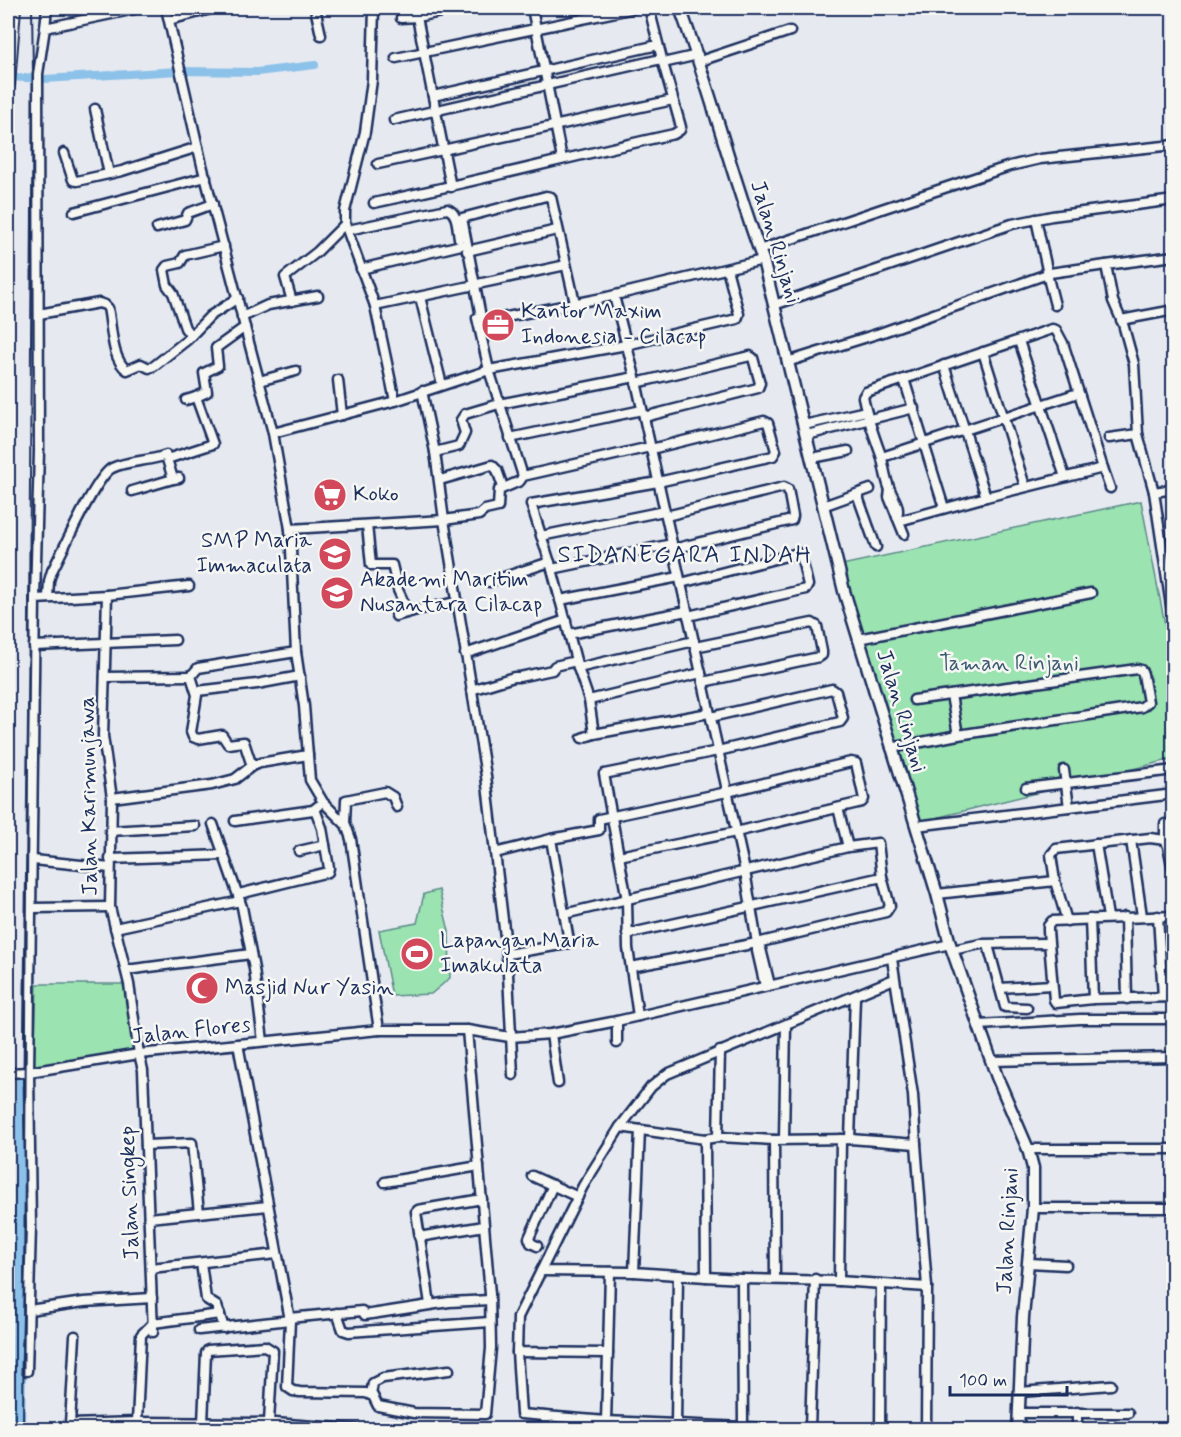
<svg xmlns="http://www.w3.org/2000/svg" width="1181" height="1437" font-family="Mynerve,sans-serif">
	<rect width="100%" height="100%" fill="#e6eaf0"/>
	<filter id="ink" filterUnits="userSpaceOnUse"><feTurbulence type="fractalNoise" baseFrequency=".0167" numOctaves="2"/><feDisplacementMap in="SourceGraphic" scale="12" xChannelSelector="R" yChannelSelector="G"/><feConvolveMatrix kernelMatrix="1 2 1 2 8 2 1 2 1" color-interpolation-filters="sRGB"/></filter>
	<g filter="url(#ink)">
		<!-- green -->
		<g fill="#9be3b1" stroke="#5b8988" stroke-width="1.5">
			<path d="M1141 501 1173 666V759L915 823 837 566Z"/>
			<path d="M439 890 449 931 450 978 431 994 392 996 379 930 417 923 424 894Z"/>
			<path d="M37 984H129L139 1054 34 1072Z"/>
		</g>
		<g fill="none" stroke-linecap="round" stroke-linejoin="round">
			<!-- canal -->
			<path stroke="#8cc1e9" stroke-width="8" d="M8 77 44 79 179 71 257 72 315 65"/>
			<!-- river -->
			<path stroke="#8cc1e9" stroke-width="14" d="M18 1430 23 1079"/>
			<!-- minor casing -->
			<g stroke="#1b2f5e" stroke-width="13">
				<g id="minor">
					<path d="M47 8 45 28 140 8"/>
					<path d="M166 8 202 165 273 433 290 529 296 652 304 706 310 780 323 802 346 825 351 839 379 1030"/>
					<path d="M315 8 321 35"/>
					<path d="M374 8 372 80 365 132 345 211V224L375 306 470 286"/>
					<path d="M532 8 562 159"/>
					<path d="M649 8 663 63 698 55"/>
					<path d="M401 18 417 17"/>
					<path d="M169 20 215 8"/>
					<path d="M396 58 635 8"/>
					<path d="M700 61 790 31"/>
					<path d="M433 96 658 45"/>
					<path d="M95 109 109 174"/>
					<path d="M394 120 661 59"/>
					<path d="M64 153 73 180 77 181 122 171 198 147"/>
					<path d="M378 164 673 100"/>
					<path d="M451 187 417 17 460 8"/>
					<path d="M374 203C474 182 573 156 674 134L680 130 681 127 663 63"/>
					<path d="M74 212 206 177"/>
					<path d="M1036 219 1048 274"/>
					<path d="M157 228 185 220 188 213 213 204"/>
					<path d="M348 230 447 209C458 212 457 228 459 238"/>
					<path d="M759 250 1010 166 1040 159 1174 145"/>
					<path d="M467 251 557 230"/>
					<path d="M1174 256 1106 265 1113 301 1123 324 1134 364 1138 434 1154 492 1174 626"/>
					<path d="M361 269 461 245"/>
					<path d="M1047 274 1055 305"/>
					<path d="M473 285 566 265"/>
					<path d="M614 296 635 377 745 871 757 943"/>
					<path d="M420 297 442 385"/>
					<path d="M292 301 285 277 317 252 345 224"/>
					<path d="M575 303 551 197 546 196 462 218 482 322 607 297 763 260"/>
					<path d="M774 305 1012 224 1052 216 1174 200"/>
					<path d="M375 306 395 401 489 370 523 476"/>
					<path d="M39 314 99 303 105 305 108 308C112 326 111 359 127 370L141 364 149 368 154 366 187 340 210 316 238 298"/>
					<path d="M242 317 268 305 318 296"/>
					<path d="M477 318 489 370 626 345 737 319 739 314 727 269"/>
					<path d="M1121 320 1174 310"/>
					<path d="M191 336 185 328 173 293 167 285 164 270 167 266 180 263 185 255 224 246"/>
					<path d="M1019 341 1065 477"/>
					<path d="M983 352 1025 486"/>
					<path d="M787 362 880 333 1050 273 1106 265"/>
					<path d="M944 365 986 497"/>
					<path d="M904 379 944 508"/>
					<path d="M338 380 342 415"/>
					<path d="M259 381 296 371"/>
					<path d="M636 383 750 356 753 358 760 383 758 388 644 417"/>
					<path d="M422 391 435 452 444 520 486 776 507 954 513 1075"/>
					<path d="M186 400 196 397"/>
					<path d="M804 425 866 411"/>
					<path d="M273 433 395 401"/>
					<path d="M807 435 914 408"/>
					<path d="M510 438 642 410"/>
					<path d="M1109 438 1138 434"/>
					<path d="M435 452 459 446 465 433 461 420 465 414 499 404 635 377"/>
					<path d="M882 457 1078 393"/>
					<path d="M812 458 848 451"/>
					<path d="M167 459 173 479 179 478"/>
					<path d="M1103 468 1110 488"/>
					<path d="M440 480 492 465 497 470 503 487"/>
					<path d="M890 490 889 497 904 534"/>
					<path d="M132 491 173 479"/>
					<path d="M1154 492 1174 489"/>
					<path d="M857 494 876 547"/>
					<path d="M823 506 870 489"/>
					<path d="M666 516 784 487 788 489 793 516 792 520 673 549"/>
					<path d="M897 517C901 505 892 497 889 487 885 477 884 465 881 455 874 436 867 417 863 397L866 392 1052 329 1056 330 1063 343 1103 468 986 497 899 521"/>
					<path d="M367 525 371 565H392L398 590 408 612"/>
					<path d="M290 529 444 520 479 515 485 510 498 507 499 490 520 481 523 476 650 447"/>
					<path d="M541 536 664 511"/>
					<path d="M552 569 672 544"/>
					<path d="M489 582 550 562"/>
					<path d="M681 583 798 553 801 555 808 585 806 589 688 616"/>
					<path d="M107 595 189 586"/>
					<path d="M48 598 49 581 52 571C63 551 96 476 112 468 129 460 148 462 166 455L167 459 213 444 196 397 207 392 204 373 218 366 216 348 245 327"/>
					<path d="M35 599 39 451 38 74 45 28"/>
					<path d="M560 600 679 577"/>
					<path d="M396 616 417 610 457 602"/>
					<path d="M569 634 687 611"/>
					<path d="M858 639 1091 593"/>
					<path d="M34 646 175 640"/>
					<path d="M695 647 812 623 817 626 822 651V655L819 657 703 682"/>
					<path d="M465 654 566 620"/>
					<path d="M578 668 694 641"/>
					<path d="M105 677 191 676"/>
					<path d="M471 690 514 677H519L552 670 555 666 576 661"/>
					<path d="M197 691 257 684 300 676"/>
					<path d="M951 695 958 735"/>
					<path d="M589 700 701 673"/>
					<path d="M594 734 709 713"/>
					<path d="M582 738 594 734 589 700 578 668 552 569 531 504 658 482 773 456 776 451 768 423 764 421 651 449"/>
					<path d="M891 748 958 735 1142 707 1148 702 1143 674 1141 670 1137 669 914 700"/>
					<path d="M252 766 244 742 228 744 222 735 198 739 193 737 191 732 197 695 191 676 198 668 296 652"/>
					<path d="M1064 770 1069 807"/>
					<path d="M1026 788 1174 770"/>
					<path d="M112 798 212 785 235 779 252 766 260 763 308 755"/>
					<path d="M235 821 313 810 318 806"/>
					<path d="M345 823 346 800 385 792 393 797 397 807"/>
					<path d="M213 824 242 907 254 969 263 1041"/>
					<path d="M1165 824V840"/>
					<path d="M916 826 1174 794"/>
					<path d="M110 831 195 826"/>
					<path d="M1131 840 1142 916"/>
					<path d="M1096 844 1108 917"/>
					<path d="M848 847 878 843 882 877"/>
					<path d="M299 851 325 845"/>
					<path d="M495 853 551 839"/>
					<path d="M110 859 223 855"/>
					<path d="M33 860 110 868"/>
					<path d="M1055 881 1067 921"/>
					<path d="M239 894 328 872 329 868 322 828 315 809"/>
					<path d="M937 894 1055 881 1051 855 1056 849 1150 838 1165 840 1168 846 1174 875"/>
					<path d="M32 908 110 907"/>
					<path d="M564 914 848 847 838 808"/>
					<path d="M1158 916 1163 997"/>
					<path d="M1174 916 1052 921 1048 926V931L1054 1000 1056 1003 1093 999 1174 997"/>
					<path d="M1125 917 1127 999"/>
					<path d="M1090 919 1093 999"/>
					<path d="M115 928 240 901"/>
					<path d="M627 934 882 877 890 906 886 912 757 943 631 967"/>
					<path d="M988 945 1005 1007 1027 1008"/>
					<path d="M952 950 981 944 1048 943"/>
					<path d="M507 954 567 944 569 941 551 839 599 830V819L727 792 851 762 856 763 864 799 862 802 736 832 619 856"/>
					<path d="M892 959 913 1095 916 1144 850 1139 774 1140 718 1137 705 1139 620 1127 651 1087 667 1074 894 979"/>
					<path d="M126 970 251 954"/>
					<path d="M765 986 757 951V943L761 949 770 985"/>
					<path d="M1000 988 1052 985"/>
					<path d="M638 1016 628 948 627 900 604 774 718 751 840 722 843 718 836 692 832 689 711 717"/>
					<path d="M617 1021V1043"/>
					<path d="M979 1025 1080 1019H1174"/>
					<path d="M551 1034 558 1083"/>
					<path d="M238 1044 290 1320 287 1387 293 1391 300 1392 366 1393 373 1396 378 1406 414 1413 485 1414 491 1348 490 1294 467 1030"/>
					<path d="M991 1061 1174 1057"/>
					<path d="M8 1073 29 1072 139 1054 379 1030H467L510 1037 551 1034 617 1021 950 944"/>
					<path d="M620 1127 583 1186 541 1271 634 1272"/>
					<path d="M640 1130 634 1272 706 1277 705 1139"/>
					<path d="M718 1137 720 1051"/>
					<path d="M784 1139 786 1025"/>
					<path d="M850 1139 855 997"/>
					<path d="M774 1140 775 1279"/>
					<path d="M146 1145 192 1143 199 1213"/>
					<path d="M1028 1149H1174"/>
					<path d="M532 1176 578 1197"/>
					<path d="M385 1182 479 1166"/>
					<path d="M1033 1208H1174"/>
					<path d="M149 1218 268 1206"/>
					<path d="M419 1237 484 1226"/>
					<path d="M537 1246 531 1243 529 1238 553 1185"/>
					<path d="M201 1263 206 1299 217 1306 224 1328"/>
					<path d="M1029 1263 1066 1265"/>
					<path d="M151 1268 277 1254"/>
					<path d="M541 1271 518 1317 517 1352 608 1353 610 1272"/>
					<path d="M742 1279 839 1281 841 1139"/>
					<path d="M839 1281 927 1287 916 1144"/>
					<path d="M430 1304 416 1212 418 1210 482 1199"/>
					<path d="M29 1310 84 1302 152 1298"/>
					<path d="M337 1313 343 1330 349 1332 490 1322"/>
					<path d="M289 1318 362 1311 365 1315 449 1302 490 1300"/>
					<path d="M153 1323 220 1314"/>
					<path d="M199 1330 290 1320"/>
					<path d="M517 1352 521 1414 606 1421 608 1353"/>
					<path d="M27 1371 31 1227 29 1072 35 599 107 595 103 736 112 798 110 907 129 984 139 1054 143 1070 153 1332"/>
					<path d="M1020 1392 1111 1385"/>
					<path d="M371 1395 373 1383 383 1378 449 1370"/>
					<path d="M1019 1413H1128"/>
					<path d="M543 1416 553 1430"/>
					<path d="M606 1421 676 1424 678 1275"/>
					<path d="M137 1422 141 1335 153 1323"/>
					<path d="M203 1423 206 1353 208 1350 265 1346 273 1351 269 1422"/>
					<path d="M70 1424 75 1336"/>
					<path d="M676 1424 743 1427 742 1279 706 1277"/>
					<path d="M743 1427 826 1430"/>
					<path d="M880 1428 881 1284"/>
					<path d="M810 1429 815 1279"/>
					<path d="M70 1430V1424L137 1422 275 1423 365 1430"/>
					<path d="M565 1430 580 1420"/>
					<path d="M837 1430 880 1428 916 1430"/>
					<path d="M926 1430 927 1287"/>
					<path d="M1077 1430V1412"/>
				</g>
			</g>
			<!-- tertiary casing -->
			<g stroke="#1b2f5e" stroke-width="15">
				<path id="tertiary" d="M680 8C711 91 732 177 763 260L844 591 937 894 950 944 997 1077 1028 1149 1033 1168V1208L1023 1317 1018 1430"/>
			</g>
			<!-- secondary casing -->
			<g stroke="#1b2f5e" stroke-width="16">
				<path id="secondary" d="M8 84 14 8"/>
			</g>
			<!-- minor -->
			<use href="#minor" stroke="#f6f6f2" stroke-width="8"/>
			<!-- tertiary -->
			<use href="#tertiary" stroke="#f6f6f2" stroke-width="10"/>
			<!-- secondary -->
			<use href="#secondary" stroke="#f6f6f2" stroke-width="12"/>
			<!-- rail -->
			<path stroke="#1b2f5e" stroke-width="2" d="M23 1430 33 73 32 8"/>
		</g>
	</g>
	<!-- icons -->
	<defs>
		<g id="office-disc" transform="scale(1.725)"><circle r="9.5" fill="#d1495b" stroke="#f6f6f2"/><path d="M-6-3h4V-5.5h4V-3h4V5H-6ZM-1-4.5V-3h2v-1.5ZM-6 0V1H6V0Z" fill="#fff"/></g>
		<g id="supermarket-disc" transform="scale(1.725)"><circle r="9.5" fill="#d1495b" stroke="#f6f6f2"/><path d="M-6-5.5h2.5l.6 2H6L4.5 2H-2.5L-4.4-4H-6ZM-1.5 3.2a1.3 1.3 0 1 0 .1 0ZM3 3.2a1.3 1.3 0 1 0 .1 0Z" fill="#fff"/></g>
		<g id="school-disc" transform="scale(1.725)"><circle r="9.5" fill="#d1495b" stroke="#f6f6f2"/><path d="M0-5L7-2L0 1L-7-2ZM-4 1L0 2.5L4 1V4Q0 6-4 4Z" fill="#fff"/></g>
		<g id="stadium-disc" transform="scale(1.725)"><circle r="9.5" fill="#d1495b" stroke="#f6f6f2"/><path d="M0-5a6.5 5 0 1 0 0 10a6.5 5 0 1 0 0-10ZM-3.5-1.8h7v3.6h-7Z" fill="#fff"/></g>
		<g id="mosque-disc" transform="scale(1.725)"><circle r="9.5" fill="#d1495b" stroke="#f6f6f2"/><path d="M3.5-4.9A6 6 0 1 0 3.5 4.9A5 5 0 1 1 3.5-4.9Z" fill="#fff"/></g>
	</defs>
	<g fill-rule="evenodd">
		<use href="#office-disc" x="498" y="325"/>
		<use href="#supermarket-disc" x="330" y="495"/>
		<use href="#school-disc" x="335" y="554"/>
		<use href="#school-disc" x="337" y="593"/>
		<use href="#stadium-disc" x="417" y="954"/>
		<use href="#mosque-disc" x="202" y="988"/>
	</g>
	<g text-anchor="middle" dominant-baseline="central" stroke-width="5" stroke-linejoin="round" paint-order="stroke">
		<!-- street labels -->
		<g font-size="22" fill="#1b2f5e" stroke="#f6f6f2">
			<text transform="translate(775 242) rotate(73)">Jalan Rinjani</text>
			<text transform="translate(901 711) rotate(73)">Jalan Rinjani</text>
			<text transform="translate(89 796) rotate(-91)">Jalan Karimunjawa</text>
			<text transform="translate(191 1031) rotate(-6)">Jalan Flores</text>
			<text transform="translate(130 1193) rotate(-92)">Jalan Singkep</text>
			<text transform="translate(1008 1231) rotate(-87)">Jalan Rinjani</text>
		</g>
		<!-- poi labels -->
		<g font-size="22" fill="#1b2f5e" stroke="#f6f6f2" text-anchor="start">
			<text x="521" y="312">Kantor Maxim<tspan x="521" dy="25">Indonesia - Cilacap</tspan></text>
			<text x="353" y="495">Koko</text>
			<text x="312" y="541" text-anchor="end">SMP Maria<tspan x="312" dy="25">Immaculata</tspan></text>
			<text x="360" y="580">Akademi Maritim<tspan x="360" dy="25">Nusantara Cilacap</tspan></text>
			<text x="440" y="941">Lapangan Maria<tspan x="440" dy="25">Imakulata</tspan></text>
			<text x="225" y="988">Masjid Nur Yasin</text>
		</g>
		<!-- park labels -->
		<g font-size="22" fill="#3b5c73" stroke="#f6f6f2">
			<text x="1009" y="664">Taman Rinjani</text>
		</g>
		<!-- neighbourhood labels -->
		<g font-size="24" letter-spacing="1.5" fill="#1b2f5e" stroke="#f6f6f2">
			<text x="685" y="555">SIDANEGARA INDAH</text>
		</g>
	</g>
	<!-- margin -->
	<rect width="1181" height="1437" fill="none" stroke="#f6f6f2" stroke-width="30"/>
	<rect x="15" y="15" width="1151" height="1407" fill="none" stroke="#1b2f5e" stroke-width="2" filter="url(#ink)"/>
	<!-- scale -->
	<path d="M950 1386v9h117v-9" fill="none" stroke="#1b2f5e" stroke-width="3"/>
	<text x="959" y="1386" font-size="18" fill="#1b2f5e" stroke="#f6f6f2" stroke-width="4.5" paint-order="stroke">100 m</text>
</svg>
